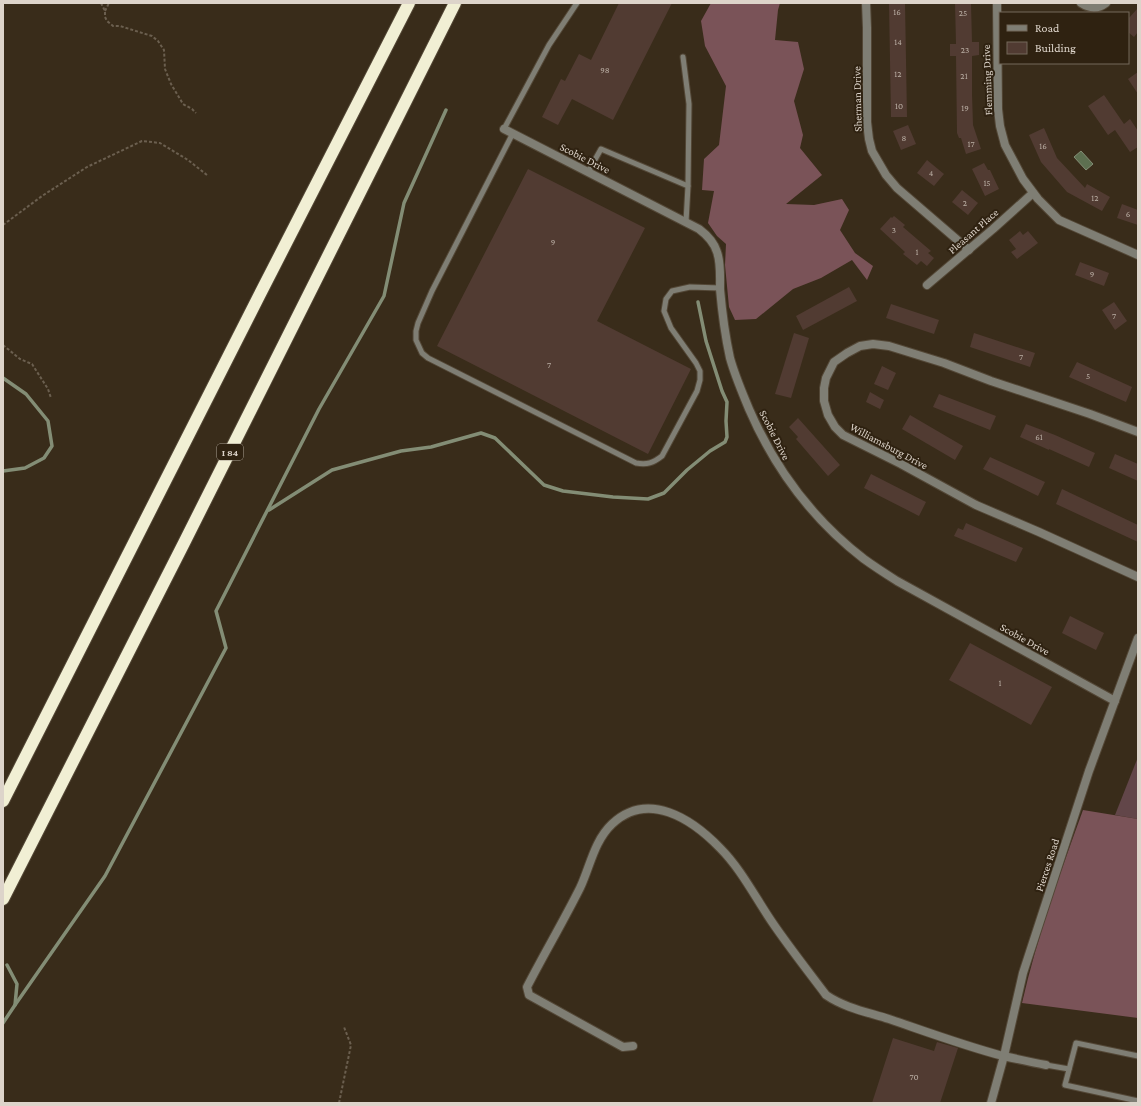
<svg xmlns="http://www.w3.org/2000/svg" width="1141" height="1106" font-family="'Crimson Pro',serif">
	<rect width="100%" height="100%" fill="#392c1a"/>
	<!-- green -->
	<path fill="#624649" d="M1138 757V819L1115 815Z"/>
	<!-- forest -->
	<g fill="#7a5358">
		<path d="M711 3H780L778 10 775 40 798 42 804 69 794 101 803 135 800 148 822 175 786 204 814 205 842 199 849 210 840 230 855 253 873 266 867 280 852 260 821 278 793 289 756 319 735 320 729 307 725 265 726 244 717 236 708 223 714 191 702 190 704 159 719 145 726 86 705 46 701 21Z"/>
		<path d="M1083 810 1138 819V1018L1022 1003C1037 937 1060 873 1083 810Z"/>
	</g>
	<!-- water -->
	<path fill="#5d6f50" stroke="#838d75" d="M1081 151 1093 164 1086 170 1074 157Z"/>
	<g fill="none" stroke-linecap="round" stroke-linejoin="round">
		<!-- stream -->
		<g stroke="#838d75" stroke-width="3.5">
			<path d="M3 378 26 394 48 421 52 446 44 458 25 468 3 471"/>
			<path d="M269 510 332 470 401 451 431 447 481 433 495 438 544 485 563 491 613 497 648 499 664 493 687 470 710 451 725 442 727 437 726 421 727 402 722 391 706 341 698 302"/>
			<path d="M15 1005 105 876 226 648 216 611 319 409 384 296 404 203 446 110"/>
			<path d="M3 1023 15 1005 17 984 7 965"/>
		</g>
	</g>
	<!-- building -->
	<g fill="#513b32">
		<path d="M619 3H672L613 120 572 99 558 125 542 117 561 79 565 81 579 54 591 60Z"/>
		<path d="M889 3H905L907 117H891Z"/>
		<path d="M955 3H971L972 42H979V55L972 56V94L973 125 981 149 966 154 961 138H959L957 133 956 56H950V44H956Z"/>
		<path d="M1138 8V32L1134 37 1128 32V19Z"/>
		<path d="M1138 72V94L1128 79Z"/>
		<path d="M1104 95 1124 124 1130 119 1138 131V147L1130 152 1115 130 1108 135 1088 106Z"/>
		<path d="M908 125 916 144 901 150 893 131Z"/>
		<path d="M1044 128 1057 158 1085 188 1087 184 1110 197 1102 211 1067 192 1041 162 1029 135Z"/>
		<path d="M927 160 944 174 934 186 917 173Z"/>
		<path d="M984 163 988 170H990L999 189 985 196 972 169Z"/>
		<path d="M528 169 645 228 597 321 691 369 648 454 437 346Z"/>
		<path d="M962 190 978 203 968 215 952 202Z"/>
		<path d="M1122 204 1138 210V225L1117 218Z"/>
		<path d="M894 216 905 225 903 227 931 251 928 253 934 258 927 266 921 261 917 265 903 254 905 252 880 229 891 217 892 218Z"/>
		<path d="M1020 231 1023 235 1028 231 1038 243 1017 259 1011 252 1016 249 1009 240Z"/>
		<path d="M1080 262 1109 273 1104 286 1075 275Z"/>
		<path d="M849 287 857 301 803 330 796 316Z"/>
		<path d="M1114 302 1127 321 1115 330 1102 310Z"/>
		<path d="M891 304 939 320 934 334 886 318Z"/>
		<path d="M794 333 809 338 791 398 775 394Z"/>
		<path d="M974 333 1035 353 1030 367 970 347Z"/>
		<path d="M1077 362 1132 387 1126 402 1069 377Z"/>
		<path d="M882 366 896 373 888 390 874 384Z"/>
		<path d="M870 392 884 400 880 409 866 402Z"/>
		<path d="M939 394 996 416 990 430 933 407Z"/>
		<path d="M910 415 963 446 955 460 902 429Z"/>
		<path d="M798 418 840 465 828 476 796 439 798 437 789 427Z"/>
		<path d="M1026 424 1055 435 1095 453 1089 467 1049 449V450L1020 437Z"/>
		<path d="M1115 454 1138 464V481L1109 468Z"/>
		<path d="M990 457 1045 482 1038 496 983 469Z"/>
		<path d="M871 474 926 502 919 516 864 488Z"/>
		<path d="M1062 489 1138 525V542L1056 504Z"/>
		<path d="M966 523 1023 548 1016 562 954 536 958 528 963 530Z"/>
		<path d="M1070 616 1104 633 1096 650 1062 633Z"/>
		<path d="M970 643 1052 687 1031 725 949 680Z"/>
		<path d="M893 1038 934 1051 937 1042 958 1048 940 1103H872Z"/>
	</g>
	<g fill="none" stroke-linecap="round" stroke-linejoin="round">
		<!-- service casing -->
		<g stroke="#534736" stroke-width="7">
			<g id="service">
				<path d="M683 57 689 104 688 186"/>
				<path d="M504 129 549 45 577 3"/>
				<path d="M513 133 432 291 418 323 416 331V340L422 353 428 358 636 463C647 465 653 463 662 456L697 391 700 380V371L696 363 671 328 664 311 666 299 672 291 690 287 720 288"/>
				<path d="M588 172 601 149 688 186 686 222"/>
				<path d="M1138 1056 1076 1043 1065 1085 1138 1101"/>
				<path d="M1046 1065 1069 1069"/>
			</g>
		</g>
		<!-- minor casing -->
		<g stroke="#534736" stroke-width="10">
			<g id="minor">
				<path d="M866 3 867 28V122L869 139 872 151 886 175 897 188 969 250"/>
				<path d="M997 3 998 109 1000 126 1005 145 1023 179 1038 199 1059 220 1138 255"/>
				<path d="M1081 3C1090 9 1098 9 1106 3"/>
				<path d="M504 129 699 229C707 235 714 242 717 252 721 263 720 277 720 289 722 312 725 335 730 358 735 376 742 392 749 409 775 469 812 519 864 559 875 567 886 574 897 581L1115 701"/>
				<path d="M927 285 993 229 1033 193"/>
				<path d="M1138 432 1090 414 991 381 944 363 889 346 873 344 860 346 847 353 834 362 826 378 824 388V401L828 415 835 427 843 435 901 464 976 505 1039 532 1138 577"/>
				<path d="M633 1046 623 1047 529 995 527 987C544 954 563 922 580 888 590 867 594 841 612 824 648 790 692 819 720 848 741 869 755 897 772 922 789 947 808 971 826 995 845 1008 867 1012 889 1019 927 1032 965 1046 1003 1056 1017 1059 1031 1062 1046 1065"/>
				<path d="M991 1103 1004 1056 1023 973 1089 771 1138 638"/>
			</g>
		</g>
		<!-- motorway casing -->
		<g stroke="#534736" stroke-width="14">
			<g id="motorway">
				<path d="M3 801 259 296 409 3"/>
				<path d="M3 899 184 543 455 3"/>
			</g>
		</g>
		<!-- path -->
		<g stroke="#6b5f4f" stroke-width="2" stroke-dasharray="3 2" stroke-linecap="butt">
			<path d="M101 3 105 11V17L107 21 113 26H120L152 36 158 41 164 50 165 69 171 84 183 104 192 109 196 113"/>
			<path d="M105 11 109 3"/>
			<path d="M3 225 42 196 87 167 142 141 160 143 188 160 207 175"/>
			<path d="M3 345 20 359 32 364 48 389 51 398"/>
			<path d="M339 1103 351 1045 344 1027"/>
		</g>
		<!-- service -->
		<use href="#service" stroke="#7f7e74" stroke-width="5"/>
		<!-- minor -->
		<use href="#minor" stroke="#7f7e74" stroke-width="8"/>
		<!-- motorway -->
		<use href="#motorway" stroke="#f1efd4" stroke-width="12"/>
	</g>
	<g text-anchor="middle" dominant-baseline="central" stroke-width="4" stroke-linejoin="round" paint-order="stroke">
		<!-- number labels -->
		<g font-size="9" fill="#baaea4">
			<text x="897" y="12">16</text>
			<text x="963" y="13">25</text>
			<text x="898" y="42">14</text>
			<text x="965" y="50">23</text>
			<text x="605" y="70">98</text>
			<text x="898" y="74">12</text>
			<text x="964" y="76">21</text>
			<text x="899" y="106">10</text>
			<text x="965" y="108">19</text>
			<text x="904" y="138">8</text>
			<text x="971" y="144">17</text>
			<text x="1043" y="146">16</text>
			<text x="931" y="173">4</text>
			<text x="987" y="183">15</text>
			<text x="1095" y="198">12</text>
			<text x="965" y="203">2</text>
			<text x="1128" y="214">6</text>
			<text x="894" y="230">3</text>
			<text x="553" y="242">9</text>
			<text x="917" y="252">1</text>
			<text x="1092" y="274">9</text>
			<text x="1114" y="316">7</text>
			<text x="1021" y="357">7</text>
			<text x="549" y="365">7</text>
			<text x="1088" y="376">5</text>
			<text x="1039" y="437">61</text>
			<text x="1000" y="683">1</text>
			<text x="914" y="1077">70</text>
		</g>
		<!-- shield labels -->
		<rect fill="#2f2211" stroke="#a99f92" stroke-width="1" x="217" y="444" width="26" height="16" rx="3"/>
		<g font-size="10" font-weight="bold" fill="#ddd4ca">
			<text x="230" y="452">I 84</text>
		</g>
		<!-- street labels -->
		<g font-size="11" fill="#ddd4ca" stroke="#2f2211">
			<text transform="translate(987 80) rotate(-92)">Flemming Drive</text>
			<text transform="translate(857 99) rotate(-91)">Sherman Drive</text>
			<text transform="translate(585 158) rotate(27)">Scobie Drive</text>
			<text transform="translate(973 231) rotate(-41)">Pleasant Place</text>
			<text transform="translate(775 435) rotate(63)">Scobie Drive</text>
			<text transform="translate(889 446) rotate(28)">Williamsburg Drive</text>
			<text transform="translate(1025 639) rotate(29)">Scobie Drive</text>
			<text transform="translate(1047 865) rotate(-72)">Pierces Road</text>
		</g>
	</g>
	<!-- border -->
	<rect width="1141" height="1106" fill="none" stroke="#ddd4ca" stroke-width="8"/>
	<!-- legend -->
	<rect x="999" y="12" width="130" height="52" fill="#2f2211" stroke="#75695b"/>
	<rect x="1007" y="25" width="20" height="6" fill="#7f7e74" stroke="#75695b"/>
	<text x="1035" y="32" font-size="12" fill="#ddd4ca">Road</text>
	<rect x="1007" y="42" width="20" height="12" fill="#513b32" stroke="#75695b"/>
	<text x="1035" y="52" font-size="12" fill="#ddd4ca">Building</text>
</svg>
